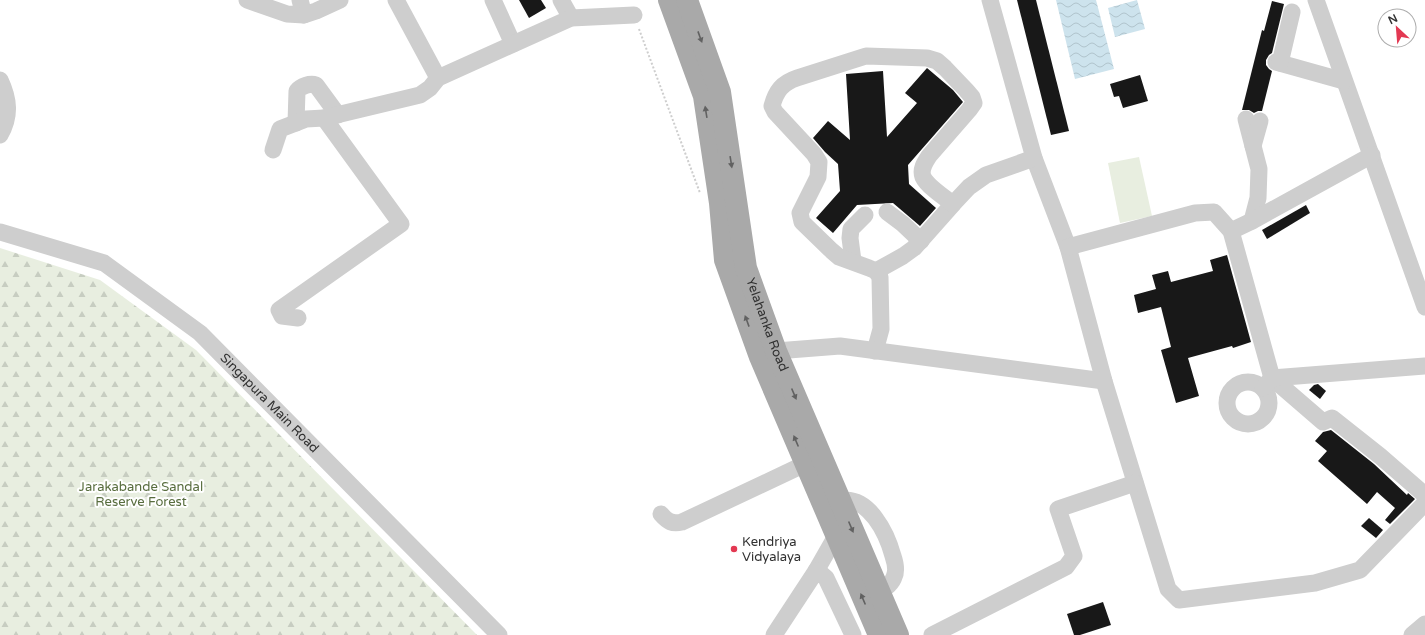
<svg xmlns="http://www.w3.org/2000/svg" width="1425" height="635" font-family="'Varela Round',sans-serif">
	<defs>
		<pattern id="forest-firs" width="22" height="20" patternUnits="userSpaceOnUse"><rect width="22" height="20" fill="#e8eee0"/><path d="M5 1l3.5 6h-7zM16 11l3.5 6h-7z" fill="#c7cdc1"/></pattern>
		<pattern id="water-waves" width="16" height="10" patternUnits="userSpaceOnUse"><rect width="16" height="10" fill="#cde3ed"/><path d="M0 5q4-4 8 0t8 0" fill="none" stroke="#b0c3cc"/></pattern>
	</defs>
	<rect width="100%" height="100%" fill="#fff"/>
	<!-- forest -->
	<path fill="url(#forest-firs)" d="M0 248 100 280 196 350 477 635H0Z"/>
	<!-- garden -->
	<path fill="#e8eee0" d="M1139 157 1152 216 1120 223 1108 163Z"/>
	<!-- water -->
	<g fill="url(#water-waves)">
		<path d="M1056 0H1096L1114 69 1075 79Z"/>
		<path d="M1137 0 1145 29 1115 37 1108 8Z"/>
	</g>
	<!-- building -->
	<g fill="#181818">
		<path d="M519 0H541L546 8 529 18Z"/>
		<path d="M1017 0H1036L1069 131 1051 135Z"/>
		<path d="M1272 1 1284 4 1272 53 1269 55 1266 60V65L1269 69 1272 71 1262 111H1258L1254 113 1249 110H1242L1262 30 1264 31Z"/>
		<path d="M927 68 953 90 963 102 908 165 909 184 936 208 920 226 893 203 857 205 833 233 816 218 840 191 838 164 825 152 813 138 828 121 850 140 846 74 883 71 887 137 917 103 905 93Z"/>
		<path d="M1140 75 1148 101 1123 108 1119 96 1114 97 1110 84Z"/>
		<path d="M1306 205 1310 213 1267 239 1262 230Z"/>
		<path d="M1227 255 1251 342 1233 348 1232 346 1188 358 1199 396 1176 403 1161 350 1171 347 1161 307 1138 313 1134 295 1156 289 1152 275 1168 271 1171 282 1213 271 1210 260Z"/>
		<path d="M1318 384 1326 391 1320 399 1309 390 1314 385Z"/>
		<path d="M1331 430 1374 464 1407 495 1408 493 1415 499 1390 524 1385 520 1395 508 1377 492 1367 504 1318 461 1327 451 1315 441 1323 432Z"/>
		<path d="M1369 518 1383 530 1376 538 1361 526Z"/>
		<path d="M1103 602 1111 625 1080 635H1074L1067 614Z"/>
	</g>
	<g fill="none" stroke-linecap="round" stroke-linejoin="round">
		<!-- path -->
		<path stroke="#cecece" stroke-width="2" stroke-dasharray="2 2" stroke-linecap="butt" d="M639 29 700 193"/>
		<!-- minor -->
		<g stroke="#cecece" stroke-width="17">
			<path d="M247 0 287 14 304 15 300 0"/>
			<path d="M396 0 438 78"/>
			<path d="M493 0 513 44"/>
			<path d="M561 0 571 18"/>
			<path d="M990 0 1034 158 1068 247 1104 381 1168 589 1179 600 1315 583 1360 570 1425 503"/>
			<path d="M1316 0 1425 307"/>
			<path d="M304 15 316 11 340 0"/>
			<path d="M1276 62 1344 81"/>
			<path d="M1280 63 1292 12"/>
			<path d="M0 80C9 99 11 116 0 135"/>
			<path d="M1246 119 1259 169 1258 198 1252 221"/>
			<path d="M296 123 297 91C301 86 310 83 316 85L338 115"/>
			<path d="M1253 146 1260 121"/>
			<path d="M273 150 280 129 306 119 324 118"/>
			<path d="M887 212 903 224 921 241"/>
			<path d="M1231 231 1252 221 1372 155"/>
			<path id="s1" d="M0 232 104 263 200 333 499 635"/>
			<path d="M1068 247 1195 213 1214 212 1231 231 1272 378 1323 422 1332 418 1380 456 1425 495"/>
			<path d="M853 261 850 238 851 229 865 215"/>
			<path d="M876 271 903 256 914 248 953 204"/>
			<path d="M298 318 282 316 279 310 401 224 324 118 420 95 430 88 438 78 571 18 634 15"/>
			<path d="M875 351 881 329 880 277 876 271 869 268 839 257 832 251 802 222 800 213 818 177 819 162 814 154 775 112 772 106C776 91 782 83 797 78L866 56 927 58 937 61 945 68 966 90 972 97 974 103 969 110 929 156C925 162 920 169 923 177 927 186 945 198 953 204L969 187 986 175 1034 158"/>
			<path d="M766 355 776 351 840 346 1104 381"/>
			<circle cx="1248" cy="403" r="21"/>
			<path d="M1263 388 1272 378 1425 366"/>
			<path d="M840 501C869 495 887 534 893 556 895 562 897 571 894 577 892 584 885 588 879 592"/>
			<path d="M661 514C668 522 672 524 682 522L805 464"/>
			<path d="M816 571 836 536"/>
			<path d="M774 635 816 571 819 572 826 578 853 635"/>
			<path d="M932 635 1066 567 1074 556 1058 509 1135 483"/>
			<path d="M1412 635 1425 624"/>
		</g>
		<!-- major -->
		<g stroke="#a9a9a9" stroke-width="22">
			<path d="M669 0 704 96 720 203 725 260 760 357 879 635"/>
			<path id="s2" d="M687 0 720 92 746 268 776 351 898 635"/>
		</g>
	</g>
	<!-- one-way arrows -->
	<defs><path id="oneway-solid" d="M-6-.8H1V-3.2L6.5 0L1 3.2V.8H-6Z"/></defs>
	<g fill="#616161">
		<use href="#oneway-solid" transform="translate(700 37) rotate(70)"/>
		<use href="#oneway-solid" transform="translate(706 112) rotate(-99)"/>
		<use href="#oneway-solid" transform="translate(731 162) rotate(81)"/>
		<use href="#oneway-solid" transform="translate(747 321) rotate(-110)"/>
		<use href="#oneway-solid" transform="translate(794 394) rotate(67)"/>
		<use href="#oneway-solid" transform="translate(796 441) rotate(-113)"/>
		<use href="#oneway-solid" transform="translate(851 527) rotate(67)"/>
		<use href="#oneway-solid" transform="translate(863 599) rotate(-113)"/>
	</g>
	<!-- markers -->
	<circle fill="#e33852" stroke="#fff" stroke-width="1.5" cx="734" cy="549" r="4"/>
	<g text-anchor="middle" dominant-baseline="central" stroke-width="4" stroke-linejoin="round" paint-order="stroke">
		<!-- street labels -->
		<g font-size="13" fill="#313131" stroke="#fff">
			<text stroke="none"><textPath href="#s2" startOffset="336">Yelahanka Road</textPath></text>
			<text stroke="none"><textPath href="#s1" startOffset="326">Singapura Main Road</textPath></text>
		</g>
		<!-- park labels -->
		<g font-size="13" fill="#586d3e" stroke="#fff">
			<text x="141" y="487">Jarakabande Sandal<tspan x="141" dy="15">Reserve Forest</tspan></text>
		</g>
		<!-- poi labels -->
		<g font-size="13" fill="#313131" stroke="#fff" text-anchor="start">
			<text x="742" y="542">Kendriya<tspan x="742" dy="15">Vidyalaya</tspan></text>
		</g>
	</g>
	<!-- north arrow -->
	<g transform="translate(1397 28) rotate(334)"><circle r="19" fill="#ffffff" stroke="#adadad"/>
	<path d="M0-3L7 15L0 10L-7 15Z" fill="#e33852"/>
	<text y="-6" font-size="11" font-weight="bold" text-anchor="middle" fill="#313131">N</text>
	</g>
</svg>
